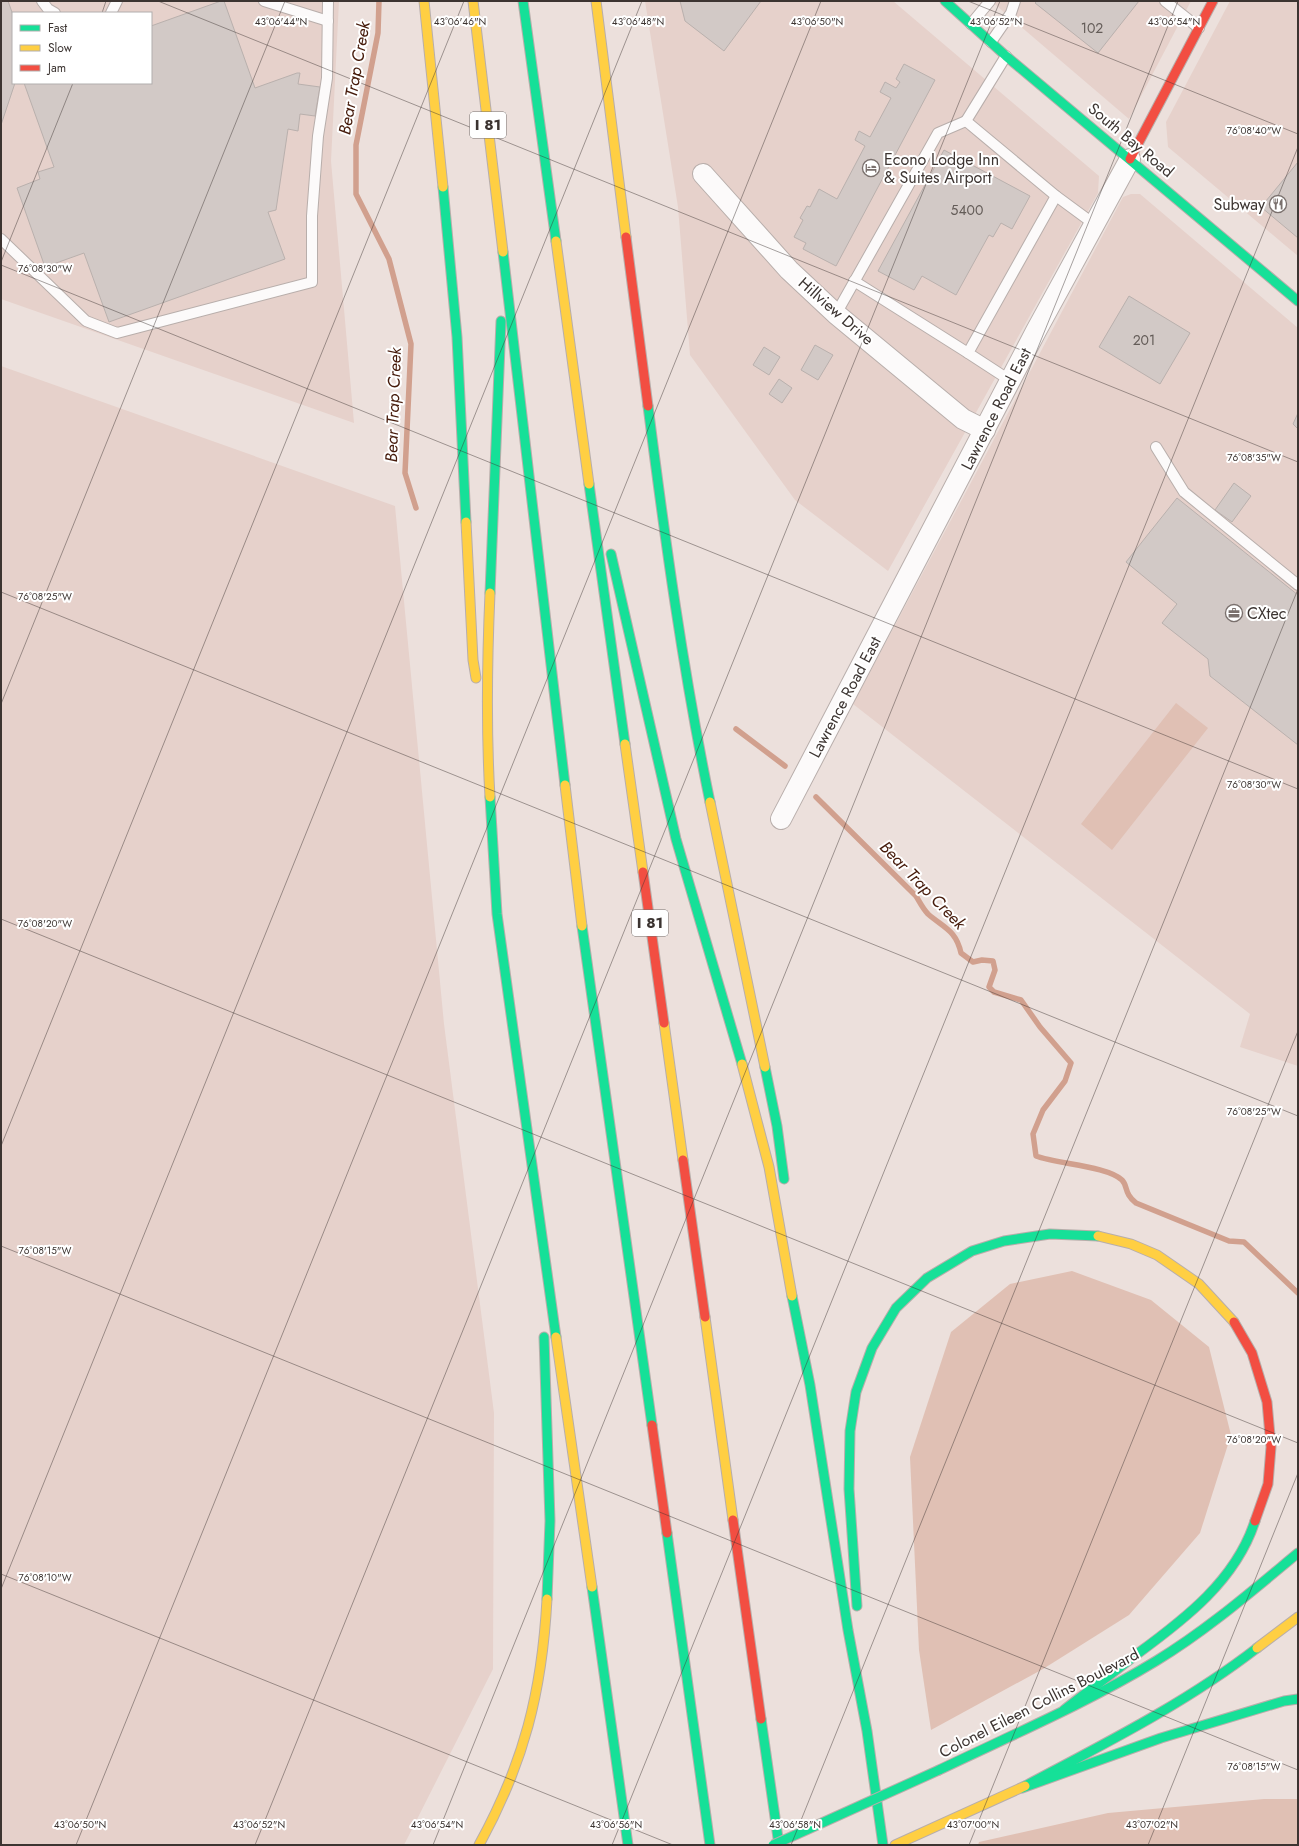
<svg xmlns="http://www.w3.org/2000/svg" width="1299" height="1846" font-family="Jost,sans-serif">
	<rect width="100%" height="100%" fill="#ece0dc"/>
	<!-- built -->
	<g fill="#e6d1cb" fill-rule="evenodd">
		<path d="M1 1H339L331 161 354 423 1 299ZM13 13H151V83H13Z"/>
		<path d="M645 1H893L1099 176 1098 193 888 571 795 500 690 355 678 207Z"/>
		<path d="M991 1H1191L1129 119Z"/>
		<path d="M1230 1H1298V256L1168 147 1166 122Z"/>
		<path d="M1131 194H1140L1298 328V1066L1240 1047 1250 1014 853 704 1123 197Z"/>
		<path d="M1 366 395 506 444 1024 494 1413 493 1669 404 1845H1Z"/>
	</g>
	<!-- green -->
	<g fill="#e0c0b4">
		<path d="M1176 703 1208 728 1112 850 1081 824Z"/>
		<path d="M1072 1271 1151 1300 1209 1347 1231 1435 1200 1533 1129 1615 1043 1669 931 1730 919 1650 910 1457 951 1332 1010 1284Z"/>
		<path d="M1264 1799H1298V1845H978L979 1842 1108 1813Z"/>
	</g>
	<g fill="none" stroke-linecap="round" stroke-linejoin="round">
		<!-- stream -->
		<g stroke="#d1a08e" stroke-width="5.5">
			<path d="M379 1 378 33 356 145V194L389 259 411 344 405 473 416 508"/>
			<path d="M736 729 785 766"/>
			<path d="M816 797 916 896C919 901 923 909 928 914 944 928 956 930 961 953L973 962 982 960 993 961 995 970 989 987 994 992 1021 1000 1040 1027 1071 1063 1065 1081 1043 1110 1033 1134 1036 1156C1057 1164 1107 1166 1122 1180 1128 1186 1124 1194 1136 1203L1229 1241 1244 1242 1298 1293"/>
		</g>
	</g>
	<!-- building -->
	<g fill="#d2c9c6" stroke="#b9b0ad">
		<path d="M1 1H8L13 15V83H15L1 125Z"/>
		<path d="M221 1H224L255 88 297 73H300L298 84 320 87 315 116 300 114 298 131 288 129 276 210 268 212 285 259 109 322 84 253 45 267 17 188 40 179 38 172 54 167 24 83H151V26Z"/>
		<path d="M680 1H761L724 51 685 21Z"/>
		<path d="M1037 1H1139L1098 53 1035 3Z"/>
		<path d="M904 64 935 80 836 266 803 249 806 243 794 237 803 220 800 218 807 206 810 207 819 189 837 199 865 146 855 140 859 131 870 137 891 98 880 92 885 82 896 88 900 82 896 79Z"/>
		<path d="M944 150 1030 196 1012 229 1001 223 993 237 989 235 956 295 922 276 914 290 878 271Z"/>
		<path d="M1298 162V238L1261 207Z"/>
		<path d="M1129 296 1190 333 1160 384 1099 347Z"/>
		<path d="M815 345 833 355 818 380 801 370Z"/>
		<path d="M764 347 780 357 769 375 753 365Z"/>
		<path d="M779 379 792 388 782 403 769 394Z"/>
		<path d="M1298 413V429L1293 424Z"/>
		<path d="M1234 483 1251 496 1232 522 1215 510Z"/>
		<path d="M1177 498 1298 595V745L1210 676 1208 659 1162 623 1177 604 1126 562Z"/>
	</g>
	<g fill="none" stroke-linecap="round" stroke-linejoin="round">
		<!-- lane casing -->
		<g stroke="#b8aeab" stroke-width="12">
			<g id="lane">
				<path d="M42 1 48 9 55 13"/>
				<path d="M264 1 328 21"/>
				<path d="M1165 1 1199 28"/>
				<path d="M111 13 117 1"/>
				<path d="M971 24 990 1"/>
				<path d="M991 42 1011 13 1015 1"/>
				<path d="M1006 56 966 121 1056 196 1094 224"/>
				<path d="M1 239 86 321 117 333 312 282V216L318 136 327 78 328 1"/>
				<path d="M854 281 968 353"/>
				<path d="M836 314 938 133 966 121"/>
				<path d="M1011 381 968 353 1056 196"/>
				<path d="M1156 447 1184 492 1298 585"/>
			</g>
		</g>
		<!-- street casing -->
		<g stroke="#b8aeab" stroke-width="22">
			<g id="street">
				<path d="M703 174 789 270 836 314 963 419 985 430"/>
				<path d="M781 819 1036 331 1130 159"/>
			</g>
		</g>
		<!-- fast casing -->
		<g stroke="#b8aeab" stroke-width="11">
			<g id="fast">
				<path d="M523 1 556 241"/>
				<path d="M945 1 1006 56 1298 301"/>
				<path d="M443 187 457 337 466 522"/>
				<path d="M503 252 565 785"/>
				<path d="M648 406C665 539 683 671 710 802"/>
				<path d="M589 484 625 744"/>
				<path d="M611 554 676 839 742 1064"/>
				<path d="M490 593 501 321"/>
				<path d="M490 797 497 914 556 1337"/>
				<path d="M582 926 652 1425"/>
				<path d="M765 1067 777 1126 784 1179"/>
				<path d="M792 1296 810 1385 848 1630 867 1731 883 1845"/>
				<path d="M544 1337 550 1521 547 1599"/>
				<path d="M667 1533 710 1845"/>
				<path d="M592 1587 628 1845"/>
				<path d="M857 1606 849 1489 850 1431 856 1392 872 1348 896 1308 927 1278 972 1251 1004 1241 1050 1234 1098 1236"/>
				<path d="M1064 1710C1088 1691 1113 1673 1137 1654 1185 1619 1236 1580 1255 1521"/>
				<path d="M761 1719 779 1845"/>
				<path d="M939 1770C1012 1735 1087 1703 1156 1661 1207 1630 1252 1591 1298 1553"/>
				<path d="M1025 1786C1104 1744 1186 1703 1257 1648"/>
				<path d="M1022 1788 1161 1738 1284 1701 1298 1699"/>
			</g>
		</g>
		<!-- slow casing -->
		<g stroke="#b8aeab" stroke-width="11">
			<g id="slow">
				<path d="M424 1 443 187"/>
				<path d="M473 1 503 252"/>
				<path d="M596 1 626 237"/>
				<path d="M556 241 589 484"/>
				<path d="M466 522 473 660 476 678"/>
				<path d="M625 744 643 872"/>
				<path d="M565 785 582 926"/>
				<path d="M490 797C486 729 487 661 490 593"/>
				<path d="M710 802 765 1067"/>
				<path d="M664 1023 683 1160"/>
				<path d="M742 1064 769 1167 792 1296"/>
				<path d="M1098 1236 1131 1244 1157 1255 1199 1284 1234 1322"/>
				<path d="M705 1317 733 1520"/>
				<path d="M556 1337 592 1587"/>
				<path d="M1257 1648 1298 1617"/>
				<path d="M479 1845C524 1763 542 1692 547 1599"/>
				<path d="M895 1845 1025 1786"/>
			</g>
		</g>
		<!-- jam casing -->
		<g stroke="#b8aeab" stroke-width="11">
			<g id="jam">
				<path d="M1130 159 1213 1"/>
				<path d="M626 237 648 406"/>
				<path d="M643 872 664 1023"/>
				<path d="M683 1160 705 1317"/>
				<path d="M1234 1322 1252 1353 1267 1402 1271 1447 1268 1484 1255 1521"/>
				<path d="M652 1425 667 1533"/>
				<path d="M733 1520 761 1719"/>
			</g>
		</g>
		<!-- lane -->
		<use href="#lane" stroke="#fcfafa" stroke-width="10"/>
		<!-- street -->
		<use href="#street" stroke="#fcfafa" stroke-width="20"/>
		<!-- fast -->
		<use href="#fast" stroke="#16e098" stroke-width="9"/>
		<!-- slow -->
		<use href="#slow" stroke="#ffcf43" stroke-width="9"/>
		<!-- jam -->
		<use href="#jam" stroke="#f24e42" stroke-width="9"/>
		<!-- fast-bridge casing -->
		<g stroke="#b8aeab" stroke-width="11" stroke-linecap="butt">
			<path id="fast-bridge" d="M773 1845 939 1770"/>
		</g>
		<!-- fast-bridge -->
		<use href="#fast-bridge" stroke="#16e098" stroke-width="9"/>
	</g>
	<!-- ticks -->
	<path fill="none" stroke="#3c3431" stroke-width="1" stroke-opacity="0.45" d="M158 1 1298 462M968 1 1298 134M102 13 106 1M1 262 73 83M1 265 1298 789M1 592 1298 1116M1 704 285 1M1 919 1298 1443M1 1146 464 1M1 1246 1298 1770M1 1574 673 1845M1 1589 642 1M76 1845 821 1M255 1845 1000 1M433 1845 1178 1M612 1845 1298 147M791 1845 1298 589M969 1845 1298 1031M1148 1845 1298 1473"/>
	<!-- icons -->
	<defs>
		<g id="hotel-ring" transform="scale(0.9)"><circle r="9.5" fill="#fff" stroke="#7a706d" stroke-width="1.5"/><path d="M-6-4.5h1.5V1H6V5H4.5V3h-9V5H-6ZM-4 0a1.8 1.8 0 1 1 3.6 0ZM.5 0V-2.5h3Q6-2.5 6 0Z" fill="#7a706d"/></g>
		<g id="restaurant-ring" transform="scale(0.9)"><circle r="9.5" fill="#fff" stroke="#7a706d" stroke-width="1.5"/><path d="M-5-6h1v4h1v-4h1v4h1v-4h1v5L-1.5 .5V6h-2V.5L-5-1ZM5-6V6H3V1.5H1.5Q1.5-4 5-6Z" fill="#7a706d"/></g>
		<g id="office-ring" transform="scale(0.9)"><circle r="9.5" fill="#fff" stroke="#7a706d" stroke-width="1.5"/><path d="M-6-3h4V-5.5h4V-3h4V5H-6ZM-1-4.5V-3h2v-1.5ZM-6 0V1H6V0Z" fill="#7a706d"/></g>
	</defs>
	<g fill-rule="evenodd">
		<use href="#hotel-ring" x="871" y="168"/>
		<use href="#restaurant-ring" x="1278" y="204"/>
		<use href="#office-ring" x="1234" y="613"/>
	</g>
	<g text-anchor="middle" dominant-baseline="central" stroke-width="4" stroke-linejoin="round" paint-order="stroke">
		<!-- number labels -->
		<g font-size="14" fill="#645c58">
			<text x="1092" y="28">102</text>
			<text x="967" y="210">5400</text>
			<text x="1144" y="340">201</text>
		</g>
		<!-- shield labels -->
		<g fill="#fff" stroke="#76716f" stroke-width="1">
			<rect x="470" y="112" width="36" height="26" rx="3"/>
			<rect x="632" y="910" width="36" height="26" rx="3"/>
		</g>
		<g font-size="15" font-weight="bold" fill="#3c3431">
			<text x="488" y="125">I 81</text>
			<text x="650" y="923">I 81</text>
		</g>
		<!-- street labels -->
		<g font-size="16" fill="#3c3431" stroke="#fff">
			<text transform="translate(1131 140) rotate(40)">South Bay Road</text>
			<text transform="translate(836 311) rotate(41)">Hillview Drive</text>
			<text transform="translate(996 409) rotate(-63)">Lawrence Road East</text>
			<text transform="translate(845 697) rotate(-62)">Lawrence Road East</text>
			<text transform="translate(1039 1703) rotate(-27)">Colonel Eileen Collins Boulevard</text>
		</g>
		<!-- poi labels -->
		<g font-size="16" fill="#3c3431" stroke="#fff" text-anchor="start">
			<text x="884" y="159">Econo Lodge Inn<tspan x="884" dy="18">&amp; Suites Airport</tspan></text>
			<text x="1265" y="204" text-anchor="end">Subway</text>
			<text x="1247" y="613">CXtec</text>
		</g>
		<!-- water labels -->
		<g font-size="17" font-style="italic" fill="#461b0b" stroke="#fff">
			<text transform="translate(354 78) rotate(-80)">Bear Trap Creek</text>
			<text transform="translate(393 405) rotate(-88)">Bear Trap Creek</text>
			<text transform="translate(923 885) rotate(46)">Bear Trap Creek</text>
		</g>
	</g>
	<g font-size="10" text-anchor="middle" fill="#3c3431" stroke="#fff" stroke-width="4" stroke-linejoin="round" paint-order="stroke">
		<text x="281" y="25">43°06'44"N</text>
		<text x="460" y="25">43°06'46"N</text>
		<text x="638" y="25">43°06'48"N</text>
		<text x="817" y="25">43°06'50"N</text>
		<text x="996" y="25">43°06'52"N</text>
		<text x="1174" y="25">43°06'54"N</text>
		<text x="1254" y="134">76°08'40"W</text>
		<text x="45" y="272">76°08'30"W</text>
		<text x="1254" y="461">76°08'35"W</text>
		<text x="45" y="600">76°08'25"W</text>
		<text x="1254" y="788">76°08'30"W</text>
		<text x="45" y="927">76°08'20"W</text>
		<text x="1254" y="1115">76°08'25"W</text>
		<text x="45" y="1254">76°08'15"W</text>
		<text x="1254" y="1443">76°08'20"W</text>
		<text x="45" y="1581">76°08'10"W</text>
		<text x="1254" y="1770">76°08'15"W</text>
		<text x="80" y="1828">43°06'50"N</text>
		<text x="259" y="1828">43°06'52"N</text>
		<text x="437" y="1828">43°06'54"N</text>
		<text x="616" y="1828">43°06'56"N</text>
		<text x="795" y="1828">43°06'58"N</text>
		<text x="973" y="1828">43°07'00"N</text>
		<text x="1152" y="1828">43°07'02"N</text>
	</g>
	<!-- border -->
	<rect width="1299" height="1846" fill="none" stroke="#3c3431" stroke-width="4"/>
	<!-- legend -->
	<rect x="12" y="12" width="140" height="72" fill="#ffffff" stroke="#b1aead"/>
	<rect x="20" y="25" width="20" height="6" fill="#16e098" stroke="#b1aead"/>
	<text x="48" y="32" font-size="12" fill="#3c3431">Fast</text>
	<rect x="20" y="45" width="20" height="6" fill="#ffcf43" stroke="#b1aead"/>
	<text x="48" y="52" font-size="12" fill="#3c3431">Slow</text>
	<rect x="20" y="65" width="20" height="6" fill="#f24e42" stroke="#b1aead"/>
	<text x="48" y="72" font-size="12" fill="#3c3431">Jam</text>
</svg>
